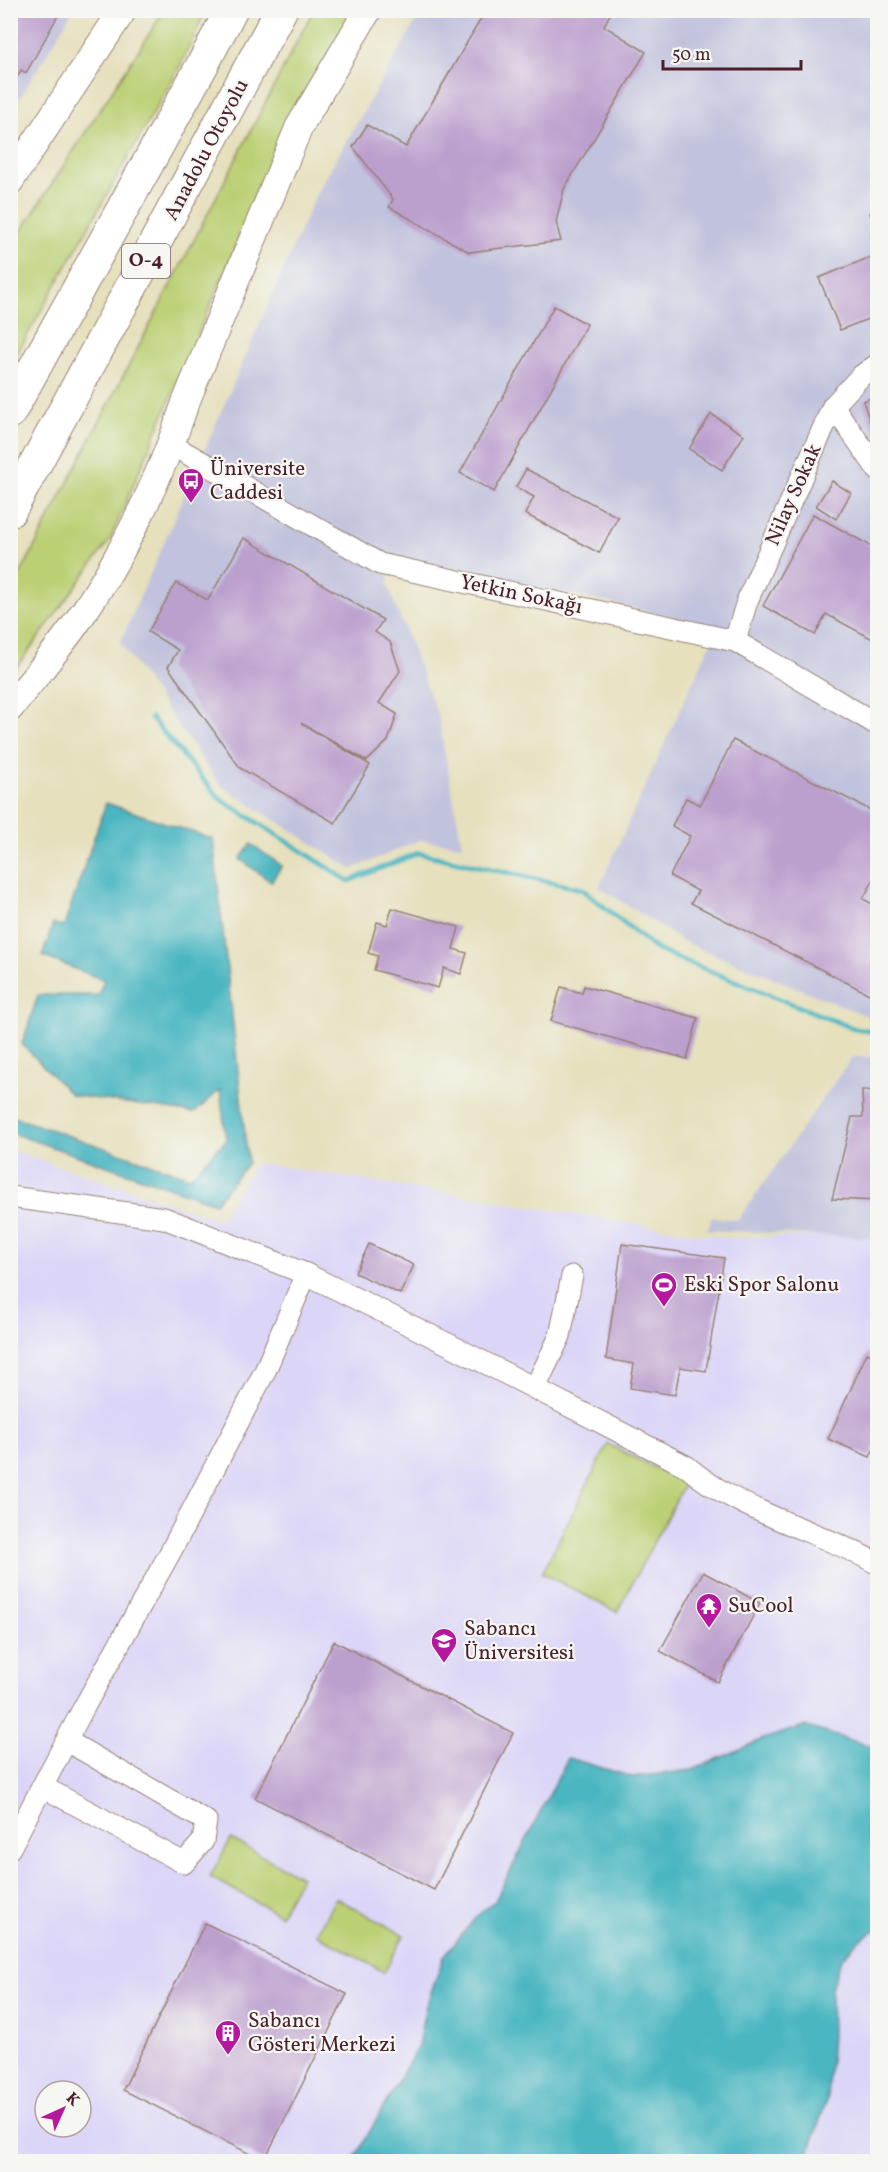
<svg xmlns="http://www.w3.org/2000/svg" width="888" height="2172" font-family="Vollkorn,serif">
	<rect width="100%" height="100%" fill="#f6f6f2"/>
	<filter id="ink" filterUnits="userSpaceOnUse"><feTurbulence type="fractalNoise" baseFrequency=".0167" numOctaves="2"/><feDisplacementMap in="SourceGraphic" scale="12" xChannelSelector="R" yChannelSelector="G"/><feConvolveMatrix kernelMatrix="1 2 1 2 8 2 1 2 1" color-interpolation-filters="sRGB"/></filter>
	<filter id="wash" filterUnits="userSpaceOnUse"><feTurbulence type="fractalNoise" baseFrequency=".008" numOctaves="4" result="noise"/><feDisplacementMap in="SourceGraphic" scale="24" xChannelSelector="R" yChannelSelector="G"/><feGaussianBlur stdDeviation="1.35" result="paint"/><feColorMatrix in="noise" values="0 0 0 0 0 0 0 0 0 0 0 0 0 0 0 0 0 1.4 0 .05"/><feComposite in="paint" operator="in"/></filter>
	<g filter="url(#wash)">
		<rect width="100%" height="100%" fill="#e6e0bd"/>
		<!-- built -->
		<path fill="#dbd6f7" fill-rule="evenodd" d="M11 1150 219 1220 256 1163 725 1238 877 1235V2161L11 2162ZM45 2091H81V2127H45Z"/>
		<!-- industrial -->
		<g fill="#c1c2dd">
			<path d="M11 11H72L62 29 11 112Z"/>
			<path d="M422 11H877V1020L686 943 599 887 718 627 395 556 387 583 438 716 462 845 420 840 352 869 220 785 120 643 318 190Z"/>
			<path d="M852 1057H877V1238L707 1230 712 1217 738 1220Z"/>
		</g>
		<!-- green -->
		<g fill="#bbd074" stroke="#827850" stroke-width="1.5">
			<path d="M164 11H206L180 66 11 364V247Z"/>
			<path d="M313 11H357L293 112 110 540 11 675V592Z"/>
			<path d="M608 1444 685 1483 617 1612 542 1573Z"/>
			<path d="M231 1839 301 1877 280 1915 210 1877Z"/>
			<path d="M336 1898 404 1935 384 1972 316 1934Z"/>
		</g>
		<!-- water -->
		<g fill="#48b6c1" stroke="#496a76" stroke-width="1.5">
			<path d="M106 803 213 839 248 1163 215 1203 11 1133V1116L190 1177 226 1140 220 1090 194 1113 71 1095 22 1044 38 995H98L104 980 42 956 53 924 64 926Z"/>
			<path d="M251 844 282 866 271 882 240 859Z"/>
			<path d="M804 1726 863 1744 878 1747 877 1929 861 1939 841 1959 831 1988 832 2036 827 2098 809 2153 804 2161H353L418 2046 425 2009 444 1956 477 1916 495 1901 568 1758 633 1777 692 1770 763 1739Z"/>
		</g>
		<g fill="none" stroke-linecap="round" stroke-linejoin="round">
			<!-- stream -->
			<path stroke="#48b6c1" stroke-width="5" d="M151 718 219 798 349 881 418 853 582 889 657 950 855 1029 878 1032"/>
		</g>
		<g id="blocks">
			<!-- building -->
			<g fill="#bb9fcd">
				<path d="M10 10H61L26 73 21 70 18 76 10 72V60L16 49 11 46 17 35 10 32Z"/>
				<path d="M486 10H612L604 26 646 52 564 189 556 222 561 241 469 252 389 207 393 199 353 147 367 125 406 147Z"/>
				<path d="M878 209V231H877L870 213Z"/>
				<path d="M878 254V315L840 330 819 278Z"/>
				<path d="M554 306 587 324 494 492 460 473Z"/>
				<path d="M878 395V436L870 422 863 401Z"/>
				<path d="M711 414 744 435 722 470 689 449Z"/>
				<path d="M526 469 618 517 599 553 525 514 534 497 516 487Z"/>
				<path d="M832 481 851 493 836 519 816 506Z"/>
				<path d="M813 514 878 550V642L826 614 815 635 763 606Z"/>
				<path d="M244 538 383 620 375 632 390 642 400 671 379 703 397 714 388 741 367 761 301 723 370 765 335 823 240 768 168 667 178 650 148 632 176 583 208 600Z"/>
				<path d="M733 740 878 814V872L863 899 878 907V984L871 995 691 903 698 891 670 876 690 836 672 826 686 798 700 805Z"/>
				<path d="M392 908 459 927 453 949 467 953 461 974 444 968 438 988 374 970 378 956 368 953 377 922 387 925Z"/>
				<path d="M584 986 698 1018 687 1059 551 1021 561 987 582 993Z"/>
				<path d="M862 1090 878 1091V1201L832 1199 852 1117H863Z"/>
				<path d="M369 1244 414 1265 400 1294 355 1273Z"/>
				<path d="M622 1244 724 1258 706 1371 680 1367 675 1395 630 1388 634 1364 606 1359Z"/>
				<path d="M867 1353 878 1358V1440L870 1457 828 1439Z"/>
				<path d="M703 1572 760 1603 718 1682 660 1651Z"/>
				<path d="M334 1641 513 1733 434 1890 255 1798Z"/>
				<path d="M205 1923 347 1994 264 2161 123 2090Z"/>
			</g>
		</g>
	</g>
	<g filter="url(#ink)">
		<use href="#blocks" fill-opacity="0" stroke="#988074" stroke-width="1.5"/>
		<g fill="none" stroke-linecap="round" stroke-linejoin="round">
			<!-- minor casing -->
			<g stroke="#988074" stroke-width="23">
				<g id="minor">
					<path d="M833 406 878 470"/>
					<path d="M172 445 380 564 735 641 878 725"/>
					<path d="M735 641 747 601 833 406 861 376 878 364"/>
					<path d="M10 1197 164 1218 306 1274 265 1371 171 1551 83 1709 10 1848"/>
					<path d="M306 1274 450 1345 686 1466C740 1513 816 1529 878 1564"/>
					<path d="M535 1388 560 1336 572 1276"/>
					<path d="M43 1787 184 1863 203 1841 206 1821 67 1741"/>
				</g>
			</g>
			<!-- major casing -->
			<g stroke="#988074" stroke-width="29">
				<g id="major">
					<path d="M10 181 123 10"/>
					<path d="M10 708C32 680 55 653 75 625 121 560 160 479 185 404L299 127 368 10"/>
				</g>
			</g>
			<!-- highway casing -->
			<g stroke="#988074" stroke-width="34">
				<g id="highway">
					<path d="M10 412 204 62 231 10"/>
					<path d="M10 511 281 10"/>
				</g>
			</g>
			<!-- minor -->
			<use href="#minor" stroke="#fff" stroke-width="21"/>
			<!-- major -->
			<use href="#major" stroke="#fff" stroke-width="27"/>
			<!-- highway -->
			<use href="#highway" stroke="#fff" stroke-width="32"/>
		</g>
	</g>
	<!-- icons -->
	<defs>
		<g id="bus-pin" transform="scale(1.35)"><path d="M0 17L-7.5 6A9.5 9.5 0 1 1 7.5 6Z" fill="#b5179e" stroke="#f6f6f2"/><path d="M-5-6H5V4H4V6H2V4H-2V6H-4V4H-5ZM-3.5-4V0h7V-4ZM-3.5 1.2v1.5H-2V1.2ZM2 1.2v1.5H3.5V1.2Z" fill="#fff"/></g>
		<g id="stadium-pin" transform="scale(1.35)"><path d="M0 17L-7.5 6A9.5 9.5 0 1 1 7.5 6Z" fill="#b5179e" stroke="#f6f6f2"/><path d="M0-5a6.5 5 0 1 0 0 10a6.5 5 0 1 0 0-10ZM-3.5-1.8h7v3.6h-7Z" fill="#fff"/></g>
		<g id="temple-pin" transform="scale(1.35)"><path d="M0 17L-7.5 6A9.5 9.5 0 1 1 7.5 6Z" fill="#b5179e" stroke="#f6f6f2"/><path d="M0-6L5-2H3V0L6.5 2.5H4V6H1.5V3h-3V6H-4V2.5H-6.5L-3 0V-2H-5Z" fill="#fff"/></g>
		<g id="university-pin" transform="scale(1.35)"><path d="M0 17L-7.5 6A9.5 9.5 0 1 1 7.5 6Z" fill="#b5179e" stroke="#f6f6f2"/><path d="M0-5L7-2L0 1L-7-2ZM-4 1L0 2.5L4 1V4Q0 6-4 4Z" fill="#fff"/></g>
		<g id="building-pin" transform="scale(1.35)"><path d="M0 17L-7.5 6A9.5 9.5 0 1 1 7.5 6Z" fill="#b5179e" stroke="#f6f6f2"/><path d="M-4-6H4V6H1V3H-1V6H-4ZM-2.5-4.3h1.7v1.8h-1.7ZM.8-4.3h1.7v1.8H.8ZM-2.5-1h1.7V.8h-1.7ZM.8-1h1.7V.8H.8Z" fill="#fff"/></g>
	</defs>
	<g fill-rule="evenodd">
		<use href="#bus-pin" x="191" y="481"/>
		<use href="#stadium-pin" x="664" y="1285"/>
		<use href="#temple-pin" x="709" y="1606"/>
		<use href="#university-pin" x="444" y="1641"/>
		<use href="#building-pin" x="228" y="2033"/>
	</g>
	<g text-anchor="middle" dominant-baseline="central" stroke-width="4.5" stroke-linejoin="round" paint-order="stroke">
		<!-- shield labels -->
		<rect fill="#f6f6f2" stroke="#7e6067" stroke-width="1.5" x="122" y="244" width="48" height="34" rx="4.5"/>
		<g font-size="20" font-weight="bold" fill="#4a1f2b">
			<text x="146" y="261">O-4</text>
		</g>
		<!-- street labels -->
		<g font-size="21" fill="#4a1f2b" stroke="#f6f6f2">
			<text transform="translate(207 150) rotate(-62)">Anadolu Otoyolu</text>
			<text transform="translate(794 495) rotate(-66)">Nilay Sokak</text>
			<text transform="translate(521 595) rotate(12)">Yetkin Sokağı</text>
		</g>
		<!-- poi labels -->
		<g font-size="21" fill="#4a1f2b" stroke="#f6f6f2" text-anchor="start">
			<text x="210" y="469">Üniversite<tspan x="210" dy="24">Caddesi</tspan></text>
			<text x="684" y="1285">Eski Spor Salonu</text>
			<text x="728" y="1606">SuCool</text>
			<text x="464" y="1629">Sabancı<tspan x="464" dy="24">Üniversitesi</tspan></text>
			<text x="248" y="2021">Sabancı<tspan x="248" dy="24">Gösteri Merkezi</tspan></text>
		</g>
	</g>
	<!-- margin -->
	<rect width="888" height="2172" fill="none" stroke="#f6f6f2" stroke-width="36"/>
	<!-- north arrow -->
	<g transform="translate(63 2109) rotate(45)"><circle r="28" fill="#f6f6f2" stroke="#b1a0a2" stroke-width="1.5"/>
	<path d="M0-4.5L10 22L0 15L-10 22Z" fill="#b5179e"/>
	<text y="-9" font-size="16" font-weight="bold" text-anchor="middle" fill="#4a1f2b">K</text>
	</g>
	<!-- scale -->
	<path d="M663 60v9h138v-9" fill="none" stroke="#4a1f2b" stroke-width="3"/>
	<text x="672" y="60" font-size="18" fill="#4a1f2b" stroke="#f6f6f2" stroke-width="4.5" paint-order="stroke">50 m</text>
</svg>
